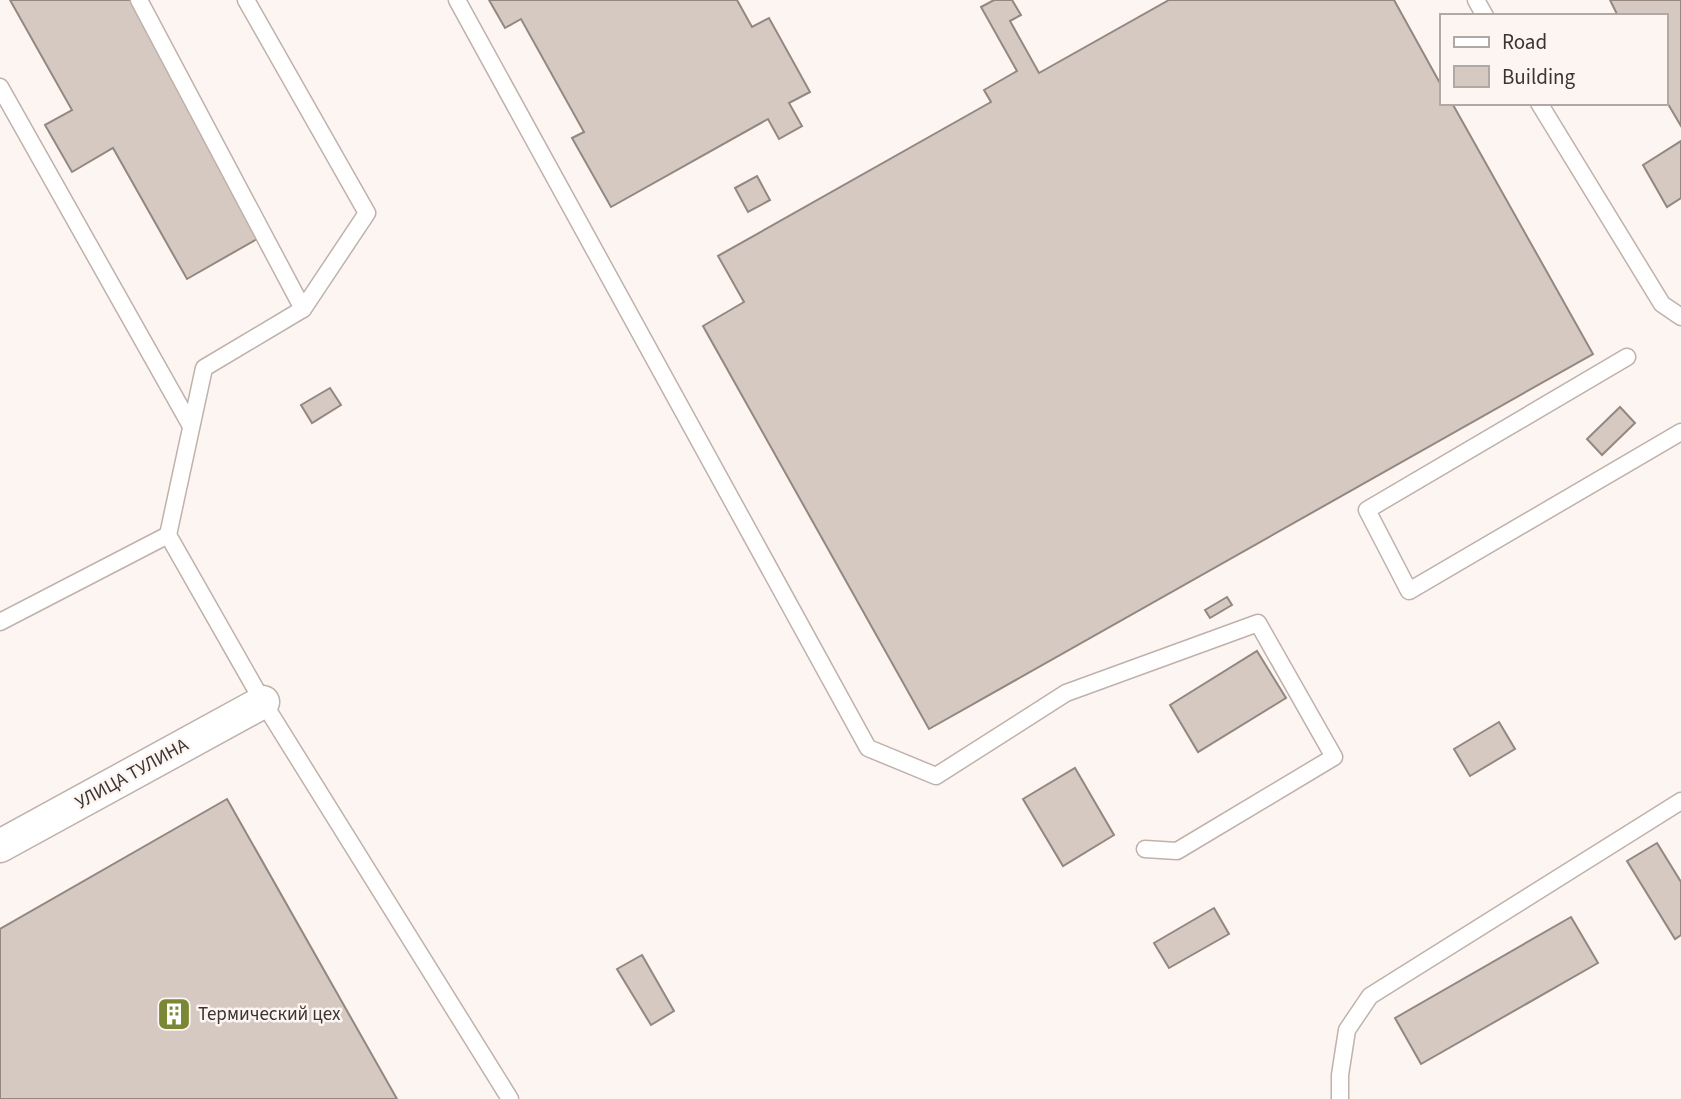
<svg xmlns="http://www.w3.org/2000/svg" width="1681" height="1099" font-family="'Source Sans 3',sans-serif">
	<rect width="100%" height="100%" fill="#fdf5f1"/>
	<!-- building -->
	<g fill="#d6c9c2" stroke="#938780" stroke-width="2">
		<path d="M10 0H131L264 235 187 279 113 148 72 172 45 125 72 110Z"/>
		<path d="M489 0H737L752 27 769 18 810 92 789 103 802 126 779 139 768 119 611 207 572 138 584 132 521 19 505 28Z"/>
		<path d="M994 0H1012L1021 15 1010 21 1039 73 1169 0H1394L1441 85V103H1452L1593 354 929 729 703 326 744 302 718 256 991 102 984 90 1017 71 981 7Z"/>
		<path d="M1610 0H1681V126L1665 99V16H1618Z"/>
		<path d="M1681 141V198L1667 207 1643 165Z"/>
		<path d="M757 176 770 200 748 212 735 188Z"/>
		<path d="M330 388 341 405 312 423 301 405Z"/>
		<path d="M1620 407 1635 423 1602 455 1587 439Z"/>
		<path d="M1227 597 1232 605 1210 618 1205 610Z"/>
		<path d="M1257 651 1286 698 1198 752 1170 705Z"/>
		<path d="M1499 722 1515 749 1470 776 1454 749Z"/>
		<path d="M1075 768 1114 835 1063 866 1023 799Z"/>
		<path d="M227 799 397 1099H0V929Z"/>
		<path d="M1657 843 1681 882V935L1675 939 1627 861Z"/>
		<path d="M1214 908 1229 934 1169 968 1154 943Z"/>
		<path d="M1571 917 1598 963 1421 1064 1395 1018Z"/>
		<path d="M642 955 674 1011 651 1025 617 969Z"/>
	</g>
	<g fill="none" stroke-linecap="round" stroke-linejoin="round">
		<!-- service casing -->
		<g stroke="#bfb1ab" stroke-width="19">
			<g id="service">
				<path d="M139 0 303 309 204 368 168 535"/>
				<path d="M246 0 367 213 303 309"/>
				<path d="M457 0 868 748 936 776 1066 693 1258 623 1334 757 1177 851 1145 849"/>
				<path d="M1476 0 1485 16"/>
				<path d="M0 87 191 426"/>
				<path d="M1539 103 1662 304 1681 317"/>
				<path d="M1627 357 1367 510 1409 591 1681 432"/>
				<path d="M0 622 168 535 263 702 510 1099"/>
				<path d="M1340 1099V1075L1347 1030 1370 996 1681 801"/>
			</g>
		</g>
		<!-- minor casing -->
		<g stroke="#bfb1ab" stroke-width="35">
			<path id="minor" d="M0 846 263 702"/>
		</g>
		<!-- service -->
		<use href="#service" stroke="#fff" stroke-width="16"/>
		<!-- minor -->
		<use href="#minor" stroke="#fff" stroke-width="32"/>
	</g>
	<!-- icons -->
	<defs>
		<g id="building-square" transform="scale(1.75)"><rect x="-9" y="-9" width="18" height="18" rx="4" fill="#7a8836" stroke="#fdf5f1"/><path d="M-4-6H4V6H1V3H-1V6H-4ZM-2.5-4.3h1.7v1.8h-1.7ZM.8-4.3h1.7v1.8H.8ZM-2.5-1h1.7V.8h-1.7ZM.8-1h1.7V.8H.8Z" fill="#fff"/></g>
	</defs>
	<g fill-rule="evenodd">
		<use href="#building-square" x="174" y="1014"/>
	</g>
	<g text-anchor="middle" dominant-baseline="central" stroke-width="5" stroke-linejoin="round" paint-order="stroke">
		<!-- street labels -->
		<g font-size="19" fill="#3a3532" stroke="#fdf5f1">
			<text transform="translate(132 774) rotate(-29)">УЛИЦА ТУЛИНА</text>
		</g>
		<!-- poi labels -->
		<g font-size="19" fill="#3a3532" stroke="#fdf5f1" text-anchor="start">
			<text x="198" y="1014">Термический цех</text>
		</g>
	</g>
	<!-- legend -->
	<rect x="1440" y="14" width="228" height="91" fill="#fdf5f1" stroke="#afa8a5" stroke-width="2"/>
	<rect x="1454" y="37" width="35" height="10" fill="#ffffff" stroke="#afa8a5" stroke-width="2"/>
	<text x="1502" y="49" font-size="21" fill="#3a3532">Road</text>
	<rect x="1454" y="66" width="35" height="21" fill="#d6c9c2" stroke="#afa8a5" stroke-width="2"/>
	<text x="1502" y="84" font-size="21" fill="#3a3532">Building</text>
</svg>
